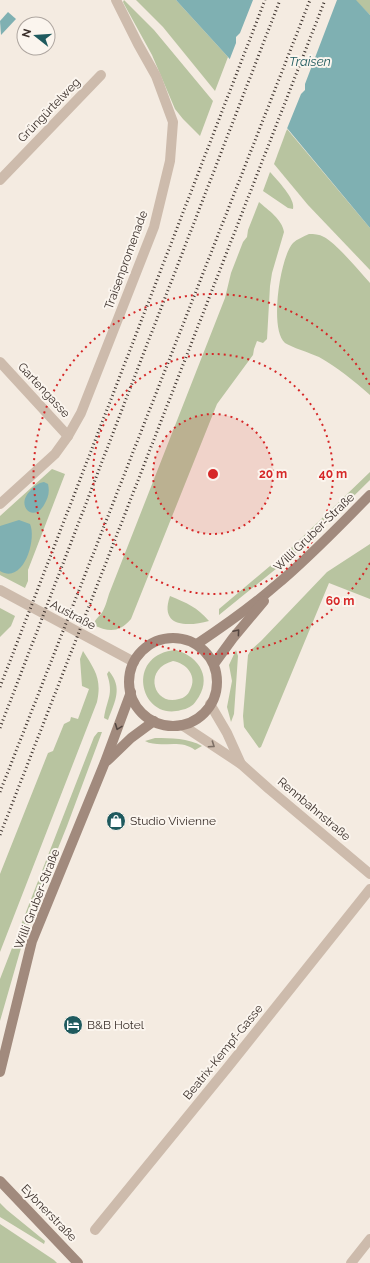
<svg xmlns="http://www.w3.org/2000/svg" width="370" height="1263" font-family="Raleway,sans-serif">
	<rect width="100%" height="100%" fill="#f4ebe1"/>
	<!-- green -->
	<g fill="#b8c4a0" fill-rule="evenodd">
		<path d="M124 0 154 30 213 101 200 136 183 119 175 109 152 55 124 4 123 2Z"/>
		<path d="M136 0H176L228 57 215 91 163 27Z"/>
		<path d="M355 0H370V15Z"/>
		<path d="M287 129 370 228V270L308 205 274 164Z"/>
		<path d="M270 172C277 180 296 199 293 209L288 208 263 191Z"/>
		<path d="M259 202C268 210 282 219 284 232L272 273 270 286 267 339 263 343 257 341 254 349 253 355 217 404 131 619C119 633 109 632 93 625 95 620 97 618 101 614 105 609 107 600 109 594L225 298 231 273 243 242 247 237 248 230Z"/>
		<path d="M309 234C314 234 319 234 324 237 336 243 360 272 370 283V395C354 381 337 367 319 357 310 353 291 347 285 343 269 330 280 257 293 243 297 239 303 237 309 234Z"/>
		<path d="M52 469 65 474 28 570V581L25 588 0 575V516Z"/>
		<path d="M370 472V480L298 551 219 615V609L289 550Z"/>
		<path d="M370 544V599L329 583 261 747 259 748 244 727 243 716 248 655 251 650 261 641 327 572Z"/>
		<path d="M170 596C187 603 197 607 209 621 187 627 159 627 170 596Z"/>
		<path d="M0 608 15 616 11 626 0 637Z"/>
		<path d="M176 650C200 657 213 679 196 701 193 706 187 709 181 710 140 722 124 654 176 650ZM173 661C186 663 198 676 190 690 188 695 184 698 179 699 154 707 142 669 173 661Z"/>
		<path d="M236 650 238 656 234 714 231 722 227 707 232 681 229 665Z"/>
		<path d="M83 651C95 670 102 679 97 702L0 952V874L48 753 53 751 64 724 70 721 71 717 78 719 89 689 82 686 80 659Z"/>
		<path d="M109 671C123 688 115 701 108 720L104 718C107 698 114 695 107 674Z"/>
		<path d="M98 732H102L67 826 40 893 23 941 0 1021V979L94 737Z"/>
		<path d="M155 738C171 738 188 738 202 746L195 750C180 738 160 749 145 741Z"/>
		<path d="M0 1203 7 1210 45 1241 44 1244 0 1217Z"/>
		<path d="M0 1224 54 1260 57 1263H0Z"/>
	</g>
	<!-- water -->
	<g fill="#7fb0b2">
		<path d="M176 0H356L370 15V228L228 57Z"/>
		<path d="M8 12 16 19 1 35 0 21Z"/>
		<path d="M44 482 48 484C50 493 48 498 44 505 34 523 14 506 31 490 35 486 38 483 44 482Z"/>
		<path d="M19 520 30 524C37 540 23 585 0 571V526Z"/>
	</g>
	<!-- pier -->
	<path fill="#f4ebe1" d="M253 0H337L305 84V90L301 94 286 131 229 61 236 43V37L240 33Z"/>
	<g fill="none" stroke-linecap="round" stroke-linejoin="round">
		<!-- street -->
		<g stroke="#cdbbac" stroke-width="10">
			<path d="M0 180 101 75"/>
			<path d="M0 362 68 436"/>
			<path d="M0 504 55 454 68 436 81 413 154 227 170 161 173 122 156 76 138 44 116 0"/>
			<path d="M0 590 134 662"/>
			<path d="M210 704 227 733 241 764"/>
			<path d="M182 725 241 764 269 789 370 874"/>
			<path d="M95 1230 228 1067 370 889"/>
			<path d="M351 1263 370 1239"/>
		</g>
		<!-- secondary -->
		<g stroke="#a18a7d" stroke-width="10">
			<circle cx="173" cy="682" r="44"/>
			<path d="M197 644C224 626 251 607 275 586 309 558 339 526 370 495"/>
			<path d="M214 664 233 638 264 601"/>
			<path d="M107 761 131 738 154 721"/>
			<path d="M0 1072 32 941 105 762 131 692"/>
			<path d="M0 1181 78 1263"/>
		</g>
		<!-- rail -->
		<g stroke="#3b302b" stroke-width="3" stroke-dasharray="1 3" stroke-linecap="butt">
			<path d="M0 687 265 0"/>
			<path d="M0 728 136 373 280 0"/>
			<path d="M0 792 310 0"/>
			<path d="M0 835 325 0"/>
		</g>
	</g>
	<!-- one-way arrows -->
	<defs><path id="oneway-chevron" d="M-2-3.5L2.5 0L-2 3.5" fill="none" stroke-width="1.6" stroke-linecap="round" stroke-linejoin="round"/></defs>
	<g stroke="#544640">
		<use href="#oneway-chevron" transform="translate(237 632) rotate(-50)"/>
		<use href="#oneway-chevron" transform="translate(118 727) rotate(111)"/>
	</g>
	<use stroke="#7d6f65" href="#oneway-chevron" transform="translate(212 745) rotate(34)"/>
	<!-- distance rings -->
	<circle cx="213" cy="474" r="60" fill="#d62828" fill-opacity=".12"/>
	<g fill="none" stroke="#d62828" stroke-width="2" stroke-dasharray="2 4">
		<circle cx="213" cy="474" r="60"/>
		<circle cx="213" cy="474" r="120"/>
		<path d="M370 563A180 180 0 1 1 370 385"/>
	</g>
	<!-- icons -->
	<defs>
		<g id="shop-disc" transform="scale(1)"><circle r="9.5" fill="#1f5a5e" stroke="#fbf5ee"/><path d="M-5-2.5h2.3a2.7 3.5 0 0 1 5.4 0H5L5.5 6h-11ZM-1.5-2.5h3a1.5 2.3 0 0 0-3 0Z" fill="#fff"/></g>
		<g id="hotel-disc" transform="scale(1)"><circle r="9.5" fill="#1f5a5e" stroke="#fbf5ee"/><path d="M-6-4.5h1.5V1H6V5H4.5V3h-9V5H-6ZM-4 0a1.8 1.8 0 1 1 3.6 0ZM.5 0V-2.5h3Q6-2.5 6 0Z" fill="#fff"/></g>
	</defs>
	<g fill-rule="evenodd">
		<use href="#shop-disc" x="116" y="821"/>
		<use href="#hotel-disc" x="73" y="1025"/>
	</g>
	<g text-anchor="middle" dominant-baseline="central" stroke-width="4" stroke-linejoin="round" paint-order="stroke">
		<!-- street labels -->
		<g font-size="12" fill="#3b302b" stroke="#fbf5ee">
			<text transform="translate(49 110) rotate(-46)">Grüngürtelweg</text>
			<text transform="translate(126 260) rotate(-70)">Traisenpromenade</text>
			<text transform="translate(44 390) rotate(47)">Gartengasse</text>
			<text transform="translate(314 532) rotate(-44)">Willi Gruber-Straße</text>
			<text transform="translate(73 615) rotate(28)">Austraße</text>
			<text transform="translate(314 809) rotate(40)">Rennbahnstraße</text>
			<text transform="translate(37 899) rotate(-69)">Willi Gruber-Straße</text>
			<text transform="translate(223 1052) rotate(-51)">Beatrix-Kempf-Gasse</text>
			<text transform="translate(49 1213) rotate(46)">Eybnerstraße</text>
		</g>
		<!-- poi labels -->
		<g font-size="12" fill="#3b302b" stroke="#fbf5ee" text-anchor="start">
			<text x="130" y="821">Studio Vivienne</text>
			<text x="87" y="1025">B&amp;B Hotel</text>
		</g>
		<!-- water labels -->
		<g font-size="13" font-style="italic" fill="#1f5a5e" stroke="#fbf5ee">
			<text x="310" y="61">Traisen</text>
		</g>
	</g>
	<circle cx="213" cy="474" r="6" fill="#d62828" stroke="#fbf5ee" stroke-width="2"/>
	<g font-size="12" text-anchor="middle" font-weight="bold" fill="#d62828" stroke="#fbf5ee" stroke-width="4" stroke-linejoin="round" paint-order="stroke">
		<text x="273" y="478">20 m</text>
		<text x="333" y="478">40 m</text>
		<text x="340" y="605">60 m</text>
	</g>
	<!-- north arrow -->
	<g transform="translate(36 36) rotate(287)"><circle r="19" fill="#fbf5ee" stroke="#aea6a0"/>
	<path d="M0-3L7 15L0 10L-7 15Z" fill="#1f5a5e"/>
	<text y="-6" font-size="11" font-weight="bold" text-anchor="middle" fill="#3b302b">N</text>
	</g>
</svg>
